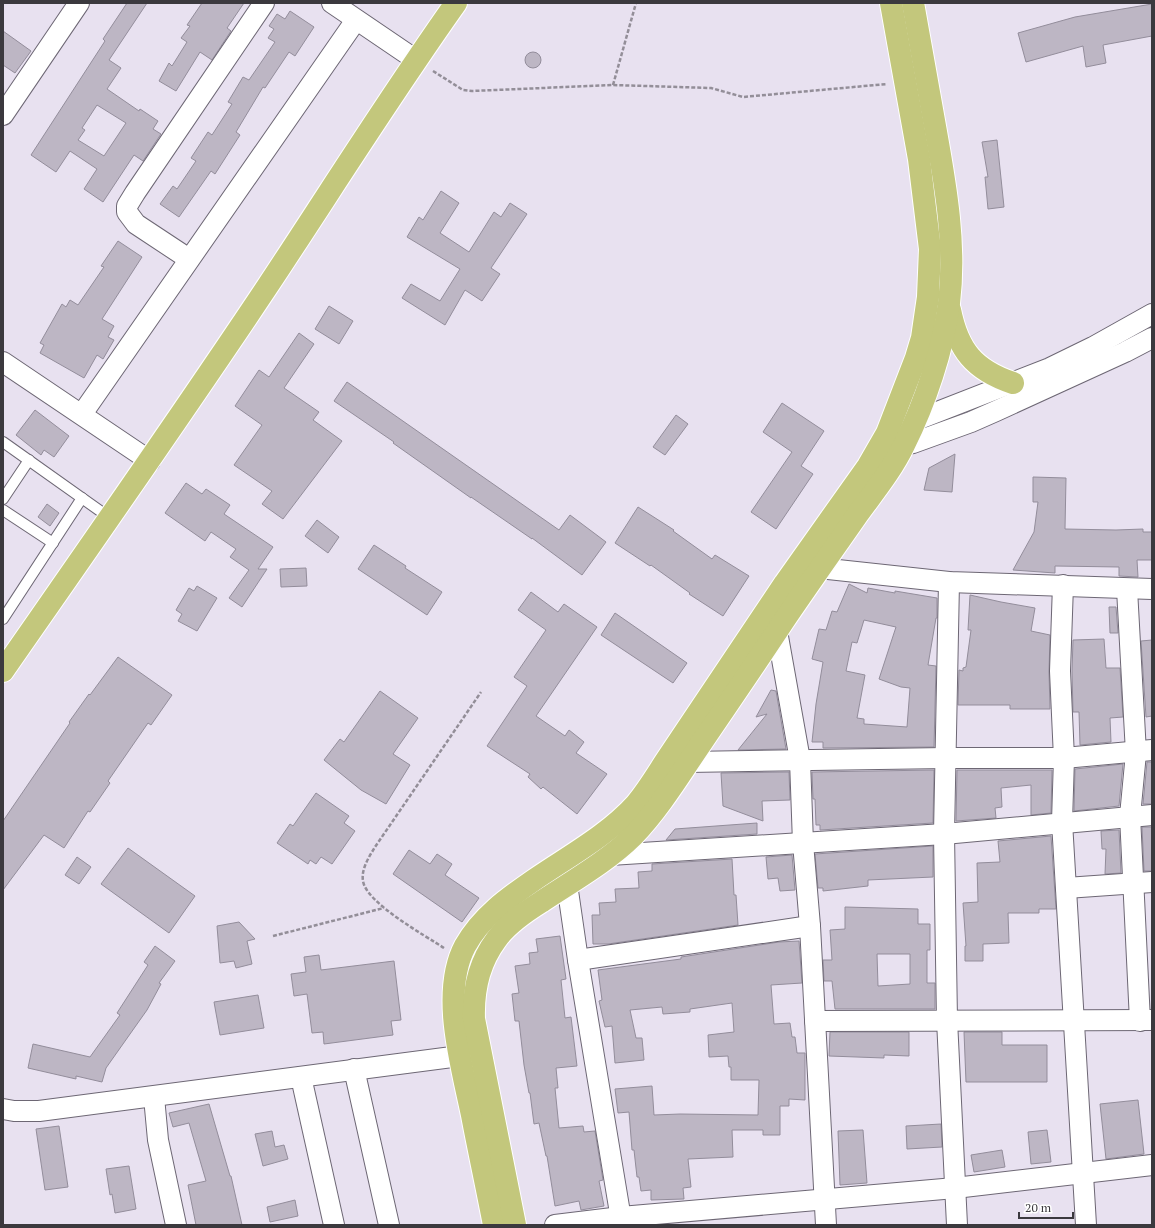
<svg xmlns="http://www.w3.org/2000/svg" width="1155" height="1228" font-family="'PT Serif',serif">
	<rect width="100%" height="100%" fill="#e8e1f0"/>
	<!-- building -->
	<g fill="#bdb6c4" stroke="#938d9b" fill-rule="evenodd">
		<path d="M127 3H147L109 60 121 68 107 89 139 111 140 109 158 121 153 129 161 134 143 161 134 155 103 202 84 189 97 169 70 151 56 172 31 155 105 41 103 39ZM97 105 126 123 104 156 78 140 85 130 82 128Z"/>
		<path d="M202 3H244L227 28 231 31 212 60 200 52 176 91 159 81 169 63 172 66 187 42 181 38 190 26 187 25Z"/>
		<path d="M1152 4V36L1103 45 1106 63 1086 67 1083 46 1026 62 1018 33 1075 17Z"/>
		<path d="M290 11 314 27 295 56 289 52 265 88 263 87 236 132 240 135 215 174 211 171 179 217 160 204 173 186 177 189 196 161 191 158 208 132 212 135 232 104 228 102 243 77 249 80 275 42 268 38 274 29 269 26 277 14 285 19Z"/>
		<path d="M3 31 31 51 15 73 3 65Z"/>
		<circle cx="533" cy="60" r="8"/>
		<path d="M997 140 1004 207 988 209 985 177H988L982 142Z"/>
		<path d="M441 191 459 203 440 233 469 252 494 212 501 217 510 203 527 214 491 268 500 274 482 301 465 290 445 325 402 298 411 284 440 301 460 269 407 237 419 217 423 220Z"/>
		<path d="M118 241 142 257 102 319 114 326 108 337 114 340 103 359 97 355 84 378 40 353 44 345 40 343 62 304 66 307 70 300 78 305 104 267 101 266Z"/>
		<path d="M329 306 353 321 339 344 315 329Z"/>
		<path d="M299 333 314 344 284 388 319 412 313 420 342 441 283 519 262 504 272 491 234 465 262 425 235 406 259 370 269 377Z"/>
		<path d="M347 382 559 530 570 515 606 542 582 575 532 538V539L471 497V498L393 443 394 442 334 401Z"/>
		<path d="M782 403 824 431 801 466 813 474 776 529 751 512 792 452 763 432Z"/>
		<path d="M35 410 69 436 54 457 44 450 41 455 16 435Z"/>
		<path d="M676 415 688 424 665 455 653 447Z"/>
		<path d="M955 454 952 492 924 490 929 468Z"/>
		<path d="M1033 477 1066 478 1065 529 1116 530 1143 529V532H1152V560H1137L1138 577 1119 576V567L1055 566V573L1013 570 1034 532 1038 502H1033Z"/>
		<path d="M186 483 202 494 206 489 230 505 224 514 273 547 258 569H267L242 607 229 598 249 570 230 557 236 549 211 532 205 541 165 513Z"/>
		<path d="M47 504 59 513 50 526 38 517Z"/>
		<path d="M638 507 674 530 673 531 712 559 715 555 749 576 723 616 689 594 690 593 651 565 650 566 615 543Z"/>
		<path d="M317 520 339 537 328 553 305 536Z"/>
		<path d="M374 545 406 566 405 568 442 592 427 615 358 569Z"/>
		<path d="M306 568 307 586 281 587 280 569Z"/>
		<path d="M849 584 867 593 868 588 895 593V591L937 598V618H936L928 665 936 666 934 747 823 748V742H812L816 704 823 662 812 659 819 629 826 630 832 611 837 612ZM864 620 896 627 879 679 901 687 910 688 907 727 864 724V719L857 718 865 675 846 671 852 642 857 643Z"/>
		<path d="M197 586 217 598 197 631 178 621 182 614 176 610 189 588 194 591Z"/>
		<path d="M531 592 558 612 564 604 597 627 536 716 565 736 569 730 584 742 576 753 607 774 577 814 543 787 541 789 528 777 530 774 487 746 527 686 514 677 546 630 518 610Z"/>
		<path d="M970 595 1001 602 1035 608 1031 631 1050 635 1049 672 1050 709H1010V705H958L959 670 963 671V668L966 667 971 630H968Z"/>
		<path d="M1109 607H1116L1118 633H1110Z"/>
		<path d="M615 613 687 663 673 683 601 635Z"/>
		<path d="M1104 639 1106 668H1120L1123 717 1110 718 1111 742 1080 745 1079 712H1073L1072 671 1073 640Z"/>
		<path d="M1152 640V716L1146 717 1141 641Z"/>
		<path d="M118 657 172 695 151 725 148 723 108 781 110 783 90 812 88 811 64 848 44 835 3 890V821L70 723 69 722 89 694 90 695Z"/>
		<path d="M771 690 776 691 786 749 738 750 767 714 756 717Z"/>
		<path d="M380 691 418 718 393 754 410 765 386 804 361 790 324 760 340 739 344 742Z"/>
		<path d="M1147 762H1152V804H1143Z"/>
		<path d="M1123 764 1119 806 1074 811 1075 769Z"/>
		<path d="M934 770 933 823 820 830V825H816L815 799H813L812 772Z"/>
		<path d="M957 770H1052L1051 813 1031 815V785L1001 788 1002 807 995 808 996 818 956 821Z"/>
		<path d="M789 772 790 800 762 801 763 821 723 806 721 773Z"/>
		<path d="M316 793 349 816 344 823 355 831 332 864 321 857 316 864 310 860 308 864 277 843 290 824 293 826Z"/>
		<path d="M757 823V834L666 840 675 829Z"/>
		<path d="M1142 827H1152V871H1144Z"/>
		<path d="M1119 830 1121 873 1105 874 1106 849H1102L1101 831Z"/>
		<path d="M1051 836 1056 909H1039V913H1008L1009 943 983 944V961H965V946H966L963 903 978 902 977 863 1000 862 998 841Z"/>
		<path d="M933 846V877L868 880V886L823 891V888H818L815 854Z"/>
		<path d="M128 848 195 896 169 933 101 884Z"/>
		<path d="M409 850 430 864 437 854 452 864 445 875 479 898 462 922 393 874Z"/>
		<path d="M792 855 795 890 780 891 778 878 768 879 766 857Z"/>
		<path d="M77 857 91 867 79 884 65 875Z"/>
		<path d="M732 859 734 895H736L738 925 608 944H593L592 915H600L599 903 616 902 615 889 639 888 638 872 652 871V864Z"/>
		<path d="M845 907 918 909V924H930V950H927V983H935V1009H835L832 981H824L823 960H832L830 930 845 929ZM877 954H910V984L878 986Z"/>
		<path d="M239 922 255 939 247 941 252 964 236 968 234 961 220 963 217 926Z"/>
		<path d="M560 936 566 979 561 980 565 1018 571 1017 577 1066 556 1068 558 1088H555L559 1128 583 1126 584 1132 595 1131 603 1180 599 1181 604 1206 581 1210 579 1201 555 1206 547 1156H546L539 1123 534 1124 530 1093H529L524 1065 519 1021H515L512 994 519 993 515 966 530 964 529 953 538 952 536 939Z"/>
		<path d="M799 941 802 983 771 985 774 1024 790 1023 792 1037H795L797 1053H805V1100L789 1099V1106H780V1135H763V1130H732L733 1157 688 1159 691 1187 683 1188 684 1199 651 1200V1190L641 1191 639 1177H637L634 1150H632L629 1112 618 1113 615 1089 652 1086 654 1115 680 1114 758 1115 759 1080H731V1067H729L728 1056 709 1057 708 1035 734 1032 732 1003 690 1009V1012L663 1014 662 1007 630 1010 636 1038H642L644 1060 615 1063 612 1026 605 1027 599 1001 602 1000 598 970 681 959V957L779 942Z"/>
		<path d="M155 946 175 961 159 983 161 984 147 1010 106 1068 102 1082 76 1076V1079L28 1068 33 1044 90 1057 120 1015 117 1013 148 965 144 962Z"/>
		<path d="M319 955 321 970 394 961 401 1020 391 1021 393 1035 324 1044 323 1032 312 1033 307 994 294 996 291 974 306 972 304 957Z"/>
		<path d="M258 995 264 1028 220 1035 214 1002Z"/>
		<path d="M830 1032H909V1056L884 1055V1058L829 1056Z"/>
		<path d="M964 1032H1002V1045H1047V1082H966Z"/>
		<path d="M1138 1100 1144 1154 1106 1159 1100 1104Z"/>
		<path d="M209 1104 230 1176H231L242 1225H196L188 1185 206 1181 189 1123 173 1127 169 1113Z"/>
		<path d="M941 1124 942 1147 907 1149 906 1126Z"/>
		<path d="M59 1126 68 1187 45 1190 36 1129Z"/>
		<path d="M863 1130 867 1183 840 1185 838 1131Z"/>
		<path d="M1047 1130 1051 1162 1031 1164 1028 1132Z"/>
		<path d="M272 1131 275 1147 284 1145 288 1159 263 1166 255 1134Z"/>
		<path d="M1002 1150 1005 1167 974 1172 971 1155Z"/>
		<path d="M129 1166 136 1209 115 1213 112 1194 110 1195 106 1169Z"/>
		<path d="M295 1200 298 1216 270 1222 267 1207Z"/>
	</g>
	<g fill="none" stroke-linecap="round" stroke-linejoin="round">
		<!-- service casing -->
		<g stroke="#6d6774" stroke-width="12">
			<g id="service">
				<path d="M3 442 110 518"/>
				<path d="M3 499 29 460"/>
				<path d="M3 510 53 543"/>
				<path d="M3 619 82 498"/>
			</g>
		</g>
		<!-- minor casing -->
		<g stroke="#6d6774" stroke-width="22">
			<g id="minor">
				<path d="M332 3 416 60"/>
				<path d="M3 115 79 3"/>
				<path d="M189 259 136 224 127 212V206L135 193 264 3"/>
				<path d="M3 362 150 461"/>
				<path d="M82 414 356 20"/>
				<path d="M904 425 1050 368 1093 347 1152 314"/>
				<path d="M892 442 904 445 913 443 971 422 996 411 1125 352 1152 338"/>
				<path d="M819 568 949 582 1152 589"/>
				<path d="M949 582 944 834 947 1020 957 1225"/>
				<path d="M1063 585 1060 671 1064 758 1062 822 1086 1225"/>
				<path d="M1127 589 1136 753 1130 816 1140 1021"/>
				<path d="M777 631 800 760 803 843 810 926 826 1225"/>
				<path d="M688 762 946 758H1064L1152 750"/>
				<path d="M610 855 944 834 1152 815"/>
				<path d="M567 884 578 960 622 1225"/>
				<path d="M1066 888 1152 882"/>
				<path d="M578 960 810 926"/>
				<path d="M815 1021 1152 1020"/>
				<path d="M354 1069 389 1225"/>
				<path d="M301 1077 334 1225"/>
				<path d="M154 1097 158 1140 176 1225"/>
				<path d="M3 1109 14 1111H39L475 1054"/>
				<path d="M555 1225 621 1217 955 1188 1152 1165"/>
			</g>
		</g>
		<!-- primary casing -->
		<g stroke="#fff" stroke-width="24">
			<g id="primary">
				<path d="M950 310C958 350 974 370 1013 383"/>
				<path d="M3 671C92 543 181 416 267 287 330 192 390 96 456 3"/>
				<path d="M494 1225C487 1188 479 1152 472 1115 462 1066 440 993 465 946 481 917 508 898 534 880 569 856 608 835 636 804 647 791 656 776 665 762L785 583 868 466 887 433 916 358 922 338 928 297 930 249 919 159 891 3"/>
				<path d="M515 1225 474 1019C473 991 479 963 496 940 507 924 525 912 541 902 571 882 608 861 633 836 659 809 679 776 700 745 728 704 756 663 783 622 808 585 833 550 858 514 874 492 892 470 904 445 925 403 943 350 949 303 956 246 946 188 936 132 928 89 921 46 913 3"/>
			</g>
		</g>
		<!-- path -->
		<g stroke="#938e98" stroke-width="2.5" stroke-dasharray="4 2" stroke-linecap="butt">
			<path d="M433 71 463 90 472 91 613 85 711 88 743 97 887 84"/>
			<path d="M613 85 636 3"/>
			<path d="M273 936 384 908"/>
			<path d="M444 948C426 936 366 903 363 881 361 869 369 857 375 847L481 692"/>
		</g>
		<!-- service -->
		<use href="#service" stroke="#fff" stroke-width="10"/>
		<!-- minor -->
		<use href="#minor" stroke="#fff" stroke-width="20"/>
		<!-- primary -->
		<use href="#primary" stroke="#c3c77c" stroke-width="22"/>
	</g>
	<!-- border -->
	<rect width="1155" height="1228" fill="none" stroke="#3b393e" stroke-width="8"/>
	<!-- scale -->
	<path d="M1019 1212v6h54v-6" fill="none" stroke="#3b393e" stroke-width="2"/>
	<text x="1025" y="1212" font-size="12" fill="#3b393e" stroke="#ffffff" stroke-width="3" paint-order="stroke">20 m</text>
</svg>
